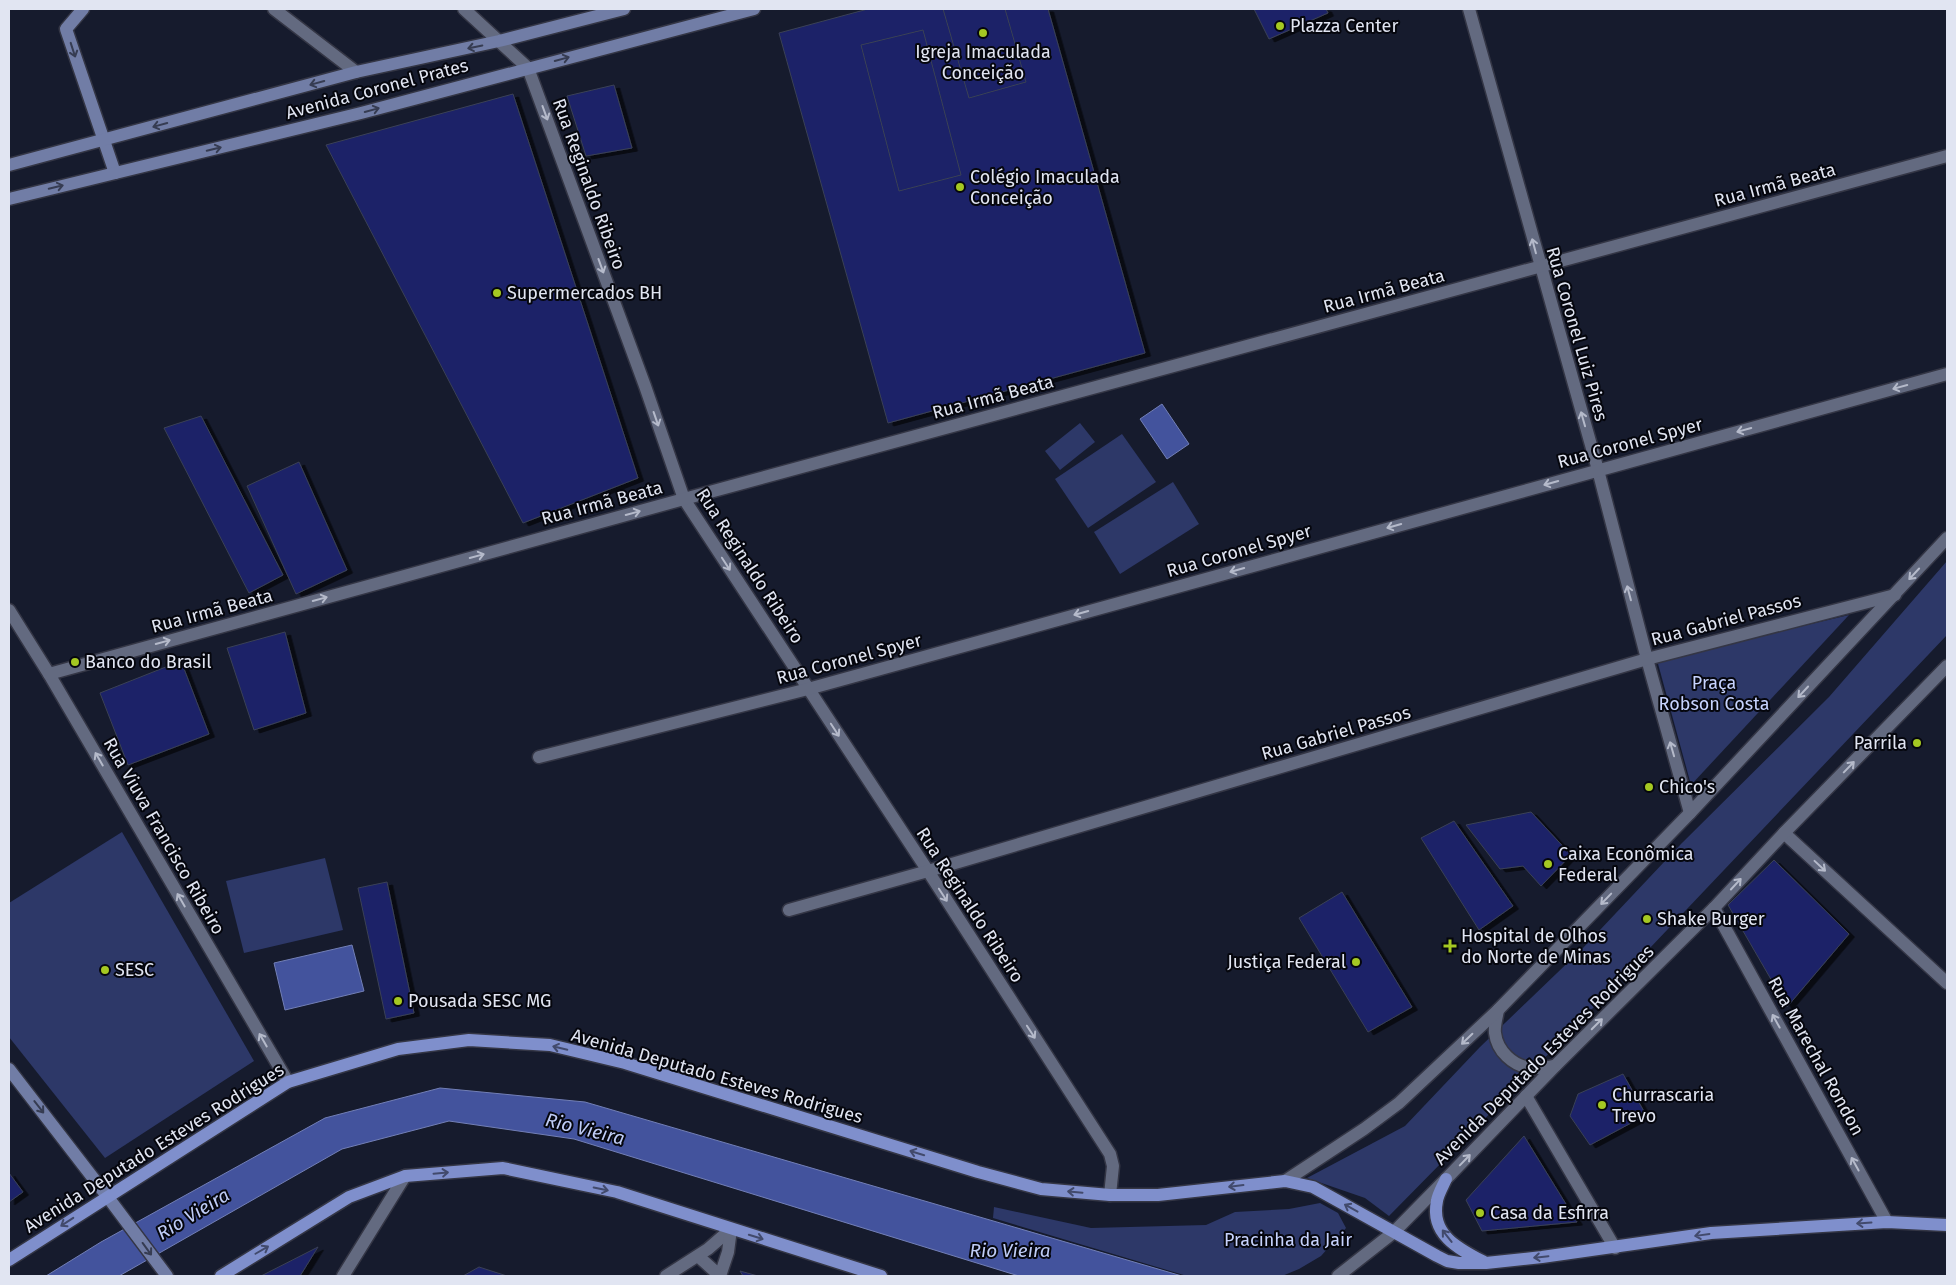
<svg xmlns="http://www.w3.org/2000/svg" width="1956" height="1285" font-family="'Fira Sans',sans-serif">
	<defs>
		<filter id="shadow"><feDropShadow dx="5.5" dy="3" stdDeviation="0" flood-color="#0009"/></filter>
	</defs>
	<rect width="100%" height="100%" fill="#161b2d"/>
	<!-- green -->
	<g fill="#2d3868">
		<path d="M1080 423 1095 442 1060 470 1045 451Z"/>
		<path d="M1122 434 1156 482 1088 528 1055 479Z"/>
		<path d="M1173 482 1199 524 1120 574 1094 532Z"/>
		<path d="M1947 561V635L1574 1028 1389 1216 1365 1198 1307 1178 1405 1126 1480 1047 1583 948 1681 844 1829 697Z"/>
		<path d="M1849 615 1691 785 1657 660Z"/>
		<path d="M122 832 254 1061 105 1158 9 1037V903Z"/>
		<path d="M325 858 343 930 244 953 226 881Z"/>
		<path d="M1320 1203 1338 1213 1346 1228 1321 1256 1299 1269 1282 1276H1187L993 1218 994 1207 1091 1228 1206 1225 1235 1212 1289 1209Z"/>
	</g>
	<!-- water -->
	<g fill="#43539d" stroke="#727fb6">
		<path d="M1162 404 1189 444 1167 459 1140 419Z"/>
		<path d="M352 945 364 991 285 1010 274 963Z"/>
		<path d="M440 1088 585 1102 1182 1276H1019L574 1139 449 1121 342 1149 119 1276H46L101 1242 325 1118Z"/>
	</g>
	<!-- building -->
	<g fill="#1a2267" stroke="#3b4156" filter="url(#shadow)">
		<path d="M868 9H1048L1145 353 888 423 779 33Z"/>
		<path d="M943 9H1005L1026 82 969 98Z"/>
		<path d="M1254 9H1326L1328 13 1269 39Z"/>
		<path d="M923 30 961 175 899 191 861 45Z"/>
		<path d="M614 85 632 148 586 156 567 96Z"/>
		<path d="M513 94 638 478 523 523 326 145Z"/>
		<path d="M201 416 283 575 249 593 164 428Z"/>
		<path d="M299 462 347 570 296 594 247 486Z"/>
		<path d="M285 632 306 713 254 730 227 648Z"/>
		<path d="M181 661 209 734 128 765 100 693Z"/>
		<path d="M1531 812 1571 855 1541 886 1523 866 1500 869 1466 825Z"/>
		<path d="M1454 821 1513 906 1479 930 1421 838Z"/>
		<path d="M1774 860 1849 934 1787 1007 1728 905Z"/>
		<path d="M387 882 414 1013 386 1019 358 888Z"/>
		<path d="M1342 892 1412 1007 1368 1032 1299 918Z"/>
		<path d="M1623 1074 1646 1115 1590 1145 1570 1116 1578 1094Z"/>
		<path d="M1524 1136 1577 1222 1482 1231 1466 1200Z"/>
		<path d="M9 1173 23 1192 9 1202Z"/>
		<path d="M318 1247 300 1276H261Z"/>
		<path d="M479 1267 507 1276H463Z"/>
		<path d="M740 1271 758 1276H743Z"/>
	</g>
	<g fill="none" stroke-linecap="round" stroke-linejoin="round">
		<!-- minor casing -->
		<g stroke="#343645" stroke-width="15">
			<g id="minor">
				<path d="M274 9 356 72"/>
				<path d="M464 9 528 68 645 386 684 499 928 871 1110 1154 1113 1166 1110 1195"/>
				<path d="M1469 9 1598 470 1647 659 1690 813"/>
				<path d="M9 610 49 674 288 1082"/>
				<path d="M49 674 684 499 1947 156"/>
				<path d="M539 757 808 689 1947 374"/>
				<path d="M1784 833 1947 983"/>
				<path d="M1714 908 1887 1222"/>
				<path d="M789 910 928 871 1647 659 1895 595"/>
				<path d="M1526 1096 1615 1248"/>
				<path d="M698 1256 720 1276"/>
				<path d="M343 1276 405 1176"/>
				<path d="M666 1276 708 1249 731 1229"/>
				<path d="M720 1276 728 1252 731 1229"/>
			</g>
		</g>
		<!-- tertiary casing -->
		<g stroke="#343645" stroke-width="15">
			<g id="tertiary">
				<path d="M1498 1010C1497 1017 1494 1026 1495 1033 1497 1051 1513 1066 1531 1068 1539 1069 1547 1067 1555 1066"/>
				<path d="M1285 1181 1364 1129 1399 1103 1498 1010 1690 813 1947 538"/>
				<path d="M1338 1276 1394 1232 1446 1179 1555 1066 1714 908 1784 833 1947 666"/>
			</g>
		</g>
		<!-- secondary casing -->
		<g stroke="#343645" stroke-width="15">
			<g id="secondary">
				<path d="M83 9 66 29 115 173"/>
				<path d="M9 165 356 72 499 41 624 9"/>
				<path d="M9 199 361 113 754 9"/>
				<path d="M9 1069 107 1196 167 1276"/>
			</g>
		</g>
		<!-- primary casing -->
		<g stroke="#343645" stroke-width="15">
			<g id="primary">
				<path d="M1446 1179C1443 1186 1438 1194 1437 1201 1430 1235 1459 1249 1484 1262"/>
				<path d="M9 1260 288 1082 398 1049 469 1040 550 1045 625 1063 978 1172 1041 1189 1110 1195H1158L1285 1181 1313 1187 1437 1256 1447 1261 1459 1263H1486L1542 1257 1711 1233 1887 1222 1947 1225"/>
				<path d="M221 1276 349 1197 405 1176 503 1168 617 1192 881 1276"/>
			</g>
		</g>
		<!-- minor -->
		<use href="#minor" stroke="#636a80" stroke-width="12"/>
		<!-- tertiary -->
		<use href="#tertiary" stroke="#636a80" stroke-width="12"/>
		<!-- secondary -->
		<use href="#secondary" stroke="#717da6" stroke-width="12"/>
		<!-- primary -->
		<use href="#primary" stroke="#7f8fcc" stroke-width="12"/>
	</g>
	<!-- one-way arrows -->
	<defs><path id="oneway-shaft" d="M-6 0H5M1.5-3L5.5 0L1.5 3" fill="none" stroke-width="1.6" stroke-linecap="round" stroke-linejoin="round" transform="scale(1.25)"/></defs>
	<g stroke="#363c52">
		<use href="#oneway-shaft" transform="translate(475 47) rotate(168)"/>
		<use href="#oneway-shaft" transform="translate(73 50) rotate(72)"/>
		<use href="#oneway-shaft" transform="translate(562 59) rotate(-15)"/>
		<use href="#oneway-shaft" transform="translate(317 83) rotate(165)"/>
		<use href="#oneway-shaft" transform="translate(372 110) rotate(-15)"/>
		<use href="#oneway-shaft" transform="translate(160 125) rotate(165)"/>
		<use href="#oneway-shaft" transform="translate(214 149) rotate(-14)"/>
		<use href="#oneway-shaft" transform="translate(56 187) rotate(-14)"/>
		<use href="#oneway-shaft" transform="translate(39 1107) rotate(52)"/>
		<use href="#oneway-shaft" transform="translate(147 1249) rotate(54)"/>
	</g>
	<g stroke="#b5baca">
		<use href="#oneway-shaft" transform="translate(545 113) rotate(70)"/>
		<use href="#oneway-shaft" transform="translate(1534 246) rotate(-105)"/>
		<use href="#oneway-shaft" transform="translate(601 266) rotate(70)"/>
		<use href="#oneway-shaft" transform="translate(1900 387) rotate(165)"/>
		<use href="#oneway-shaft" transform="translate(656 419) rotate(71)"/>
		<use href="#oneway-shaft" transform="translate(1583 419) rotate(-106)"/>
		<use href="#oneway-shaft" transform="translate(1744 430) rotate(165)"/>
		<use href="#oneway-shaft" transform="translate(1551 483) rotate(164)"/>
		<use href="#oneway-shaft" transform="translate(633 513) rotate(-15)"/>
		<use href="#oneway-shaft" transform="translate(1394 526) rotate(164)"/>
		<use href="#oneway-shaft" transform="translate(477 556) rotate(-15)"/>
		<use href="#oneway-shaft" transform="translate(726 564) rotate(57)"/>
		<use href="#oneway-shaft" transform="translate(1237 570) rotate(164)"/>
		<use href="#oneway-shaft" transform="translate(1914 574) rotate(133)"/>
		<use href="#oneway-shaft" transform="translate(1629 593) rotate(-105)"/>
		<use href="#oneway-shaft" transform="translate(320 599) rotate(-15)"/>
		<use href="#oneway-shaft" transform="translate(1081 613) rotate(164)"/>
		<use href="#oneway-shaft" transform="translate(163 642) rotate(-15)"/>
		<use href="#oneway-shaft" transform="translate(1803 692) rotate(133)"/>
		<use href="#oneway-shaft" transform="translate(835 730) rotate(57)"/>
		<use href="#oneway-shaft" transform="translate(1672 749) rotate(-106)"/>
		<use href="#oneway-shaft" transform="translate(99 759) rotate(-120)"/>
		<use href="#oneway-shaft" transform="translate(1849 767) rotate(-46)"/>
		<use href="#oneway-shaft" transform="translate(1820 866) rotate(43)"/>
		<use href="#oneway-shaft" transform="translate(1736 884) rotate(-47)"/>
		<use href="#oneway-shaft" transform="translate(943 895) rotate(57)"/>
		<use href="#oneway-shaft" transform="translate(1606 899) rotate(134)"/>
		<use href="#oneway-shaft" transform="translate(181 900) rotate(-120)"/>
		<use href="#oneway-shaft" transform="translate(1776 1021) rotate(-119)"/>
		<use href="#oneway-shaft" transform="translate(1597 1024) rotate(-45)"/>
		<use href="#oneway-shaft" transform="translate(1031 1032) rotate(57)"/>
		<use href="#oneway-shaft" transform="translate(1467 1039) rotate(136)"/>
		<use href="#oneway-shaft" transform="translate(263 1040) rotate(-120)"/>
		<use href="#oneway-shaft" transform="translate(1465 1160) rotate(-46)"/>
		<use href="#oneway-shaft" transform="translate(1855 1164) rotate(-119)"/>
	</g>
	<g stroke="#424a6c">
		<use href="#oneway-shaft" transform="translate(560 1048) rotate(-167)"/>
		<use href="#oneway-shaft" transform="translate(917 1153) rotate(-163)"/>
		<use href="#oneway-shaft" transform="translate(441 1173) rotate(-5)"/>
		<use href="#oneway-shaft" transform="translate(1236 1186) rotate(173)"/>
		<use href="#oneway-shaft" transform="translate(601 1189) rotate(12)"/>
		<use href="#oneway-shaft" transform="translate(1075 1192) rotate(-175)"/>
		<use href="#oneway-shaft" transform="translate(1351 1208) rotate(-151)"/>
		<use href="#oneway-shaft" transform="translate(67 1222) rotate(147)"/>
		<use href="#oneway-shaft" transform="translate(1864 1223) rotate(176)"/>
		<use href="#oneway-shaft" transform="translate(1702 1235) rotate(172)"/>
		<use href="#oneway-shaft" transform="translate(1447 1236) rotate(-128)"/>
		<use href="#oneway-shaft" transform="translate(756 1237) rotate(17)"/>
		<use href="#oneway-shaft" transform="translate(262 1250) rotate(-30)"/>
		<use href="#oneway-shaft" transform="translate(1541 1257) rotate(174)"/>
	</g>
	<!-- markers -->
	<g fill="#a5c822" stroke="#05060d" stroke-width="2">
		<circle cx="1280" cy="26" r="5"/>
		<circle cx="983" cy="33" r="5"/>
		<circle cx="960" cy="187" r="5"/>
		<circle cx="497" cy="293" r="5"/>
		<circle cx="75" cy="662" r="5"/>
		<circle cx="1917" cy="743" r="5"/>
		<circle cx="1649" cy="787" r="5"/>
		<circle cx="1548" cy="864" r="5"/>
		<circle cx="1647" cy="919" r="5"/>
		<path d="M1447.5 938.5h5v5h5v5h-5v5h-5v-5h-5v-5h5z"/>
		<circle cx="1356" cy="962" r="5"/>
		<circle cx="105" cy="970" r="5"/>
		<circle cx="398" cy="1001" r="5"/>
		<circle cx="1602" cy="1105" r="5"/>
		<circle cx="1480" cy="1213" r="5"/>
	</g>
	<g text-anchor="middle" dominant-baseline="central" stroke-width="4" stroke-linejoin="round" paint-order="stroke">
		<!-- poi labels -->
		<g font-size="18" fill="#e1e5f2" stroke="#05060d" text-anchor="start">
			<text x="1290" y="26">Plazza Center</text>
			<text x="983" y="52" text-anchor="middle">Igreja Imaculada<tspan x="983" dy="21">Conceição</tspan></text>
			<text x="970" y="177">Colégio Imaculada<tspan x="970" dy="21">Conceição</tspan></text>
			<text x="507" y="293">Supermercados BH</text>
			<text x="85" y="662">Banco do Brasil</text>
			<text x="1907" y="743" text-anchor="end">Parrila</text>
			<text x="1659" y="787">Chico's</text>
			<text x="1558" y="854">Caixa Econômica<tspan x="1558" dy="21">Federal</tspan></text>
			<text x="1657" y="919">Shake Burger</text>
			<text x="1461" y="936">Hospital de Olhos<tspan x="1461" dy="21">do Norte de Minas</tspan></text>
			<text x="1346" y="962" text-anchor="end">Justiça Federal</text>
			<text x="115" y="970">SESC</text>
			<text x="408" y="1001">Pousada SESC MG</text>
			<text x="1612" y="1095">Churrascaria<tspan x="1612" dy="21">Trevo</tspan></text>
			<text x="1490" y="1213">Casa da Esfirra</text>
		</g>
		<!-- street labels -->
		<g font-size="18" fill="#e1e5f2" stroke="#05060d">
			<text transform="translate(377 89) rotate(-15)">Avenida Coronel Prates</text>
			<text transform="translate(589 184) rotate(70)">Rua Reginaldo Ribeiro</text>
			<text transform="translate(1775 185) rotate(-15)">Rua Irmã Beata</text>
			<text transform="translate(1384 291) rotate(-15)">Rua Irmã Beata</text>
			<text transform="translate(1577 334) rotate(74)">Rua Coronel Luiz Pires</text>
			<text transform="translate(993 397) rotate(-15)">Rua Irmã Beata</text>
			<text transform="translate(1630 443) rotate(-15)">Rua Coronel Spyer</text>
			<text transform="translate(602 503) rotate(-15)">Rua Irmã Beata</text>
			<text transform="translate(1239 551) rotate(-16)">Rua Coronel Spyer</text>
			<text transform="translate(750 566) rotate(57)">Rua Reginaldo Ribeiro</text>
			<text transform="translate(212 611) rotate(-15)">Rua Irmã Beata</text>
			<text transform="translate(1726 620) rotate(-15)">Rua Gabriel Passos</text>
			<text transform="translate(849 659) rotate(-15)">Rua Coronel Spyer</text>
			<text transform="translate(1336 733) rotate(-16)">Rua Gabriel Passos</text>
			<text transform="translate(164 836) rotate(60)">Rua Viuva Francisco Ribeiro</text>
			<text transform="translate(970 905) rotate(57)">Rua Reginaldo Ribeiro</text>
			<text transform="translate(1544 1055) rotate(-45)">Avenida Deputado Esteves Rodrigues</text>
			<text transform="translate(1816 1056) rotate(61)">Rua Marechal Rondon</text>
			<text transform="translate(717 1076) rotate(16)">Avenida Deputado Esteves Rodrigues</text>
			<text transform="translate(154 1148) rotate(-32)">Avenida Deputado Esteves Rodrigues</text>
		</g>
		<!-- park labels -->
		<g font-size="18" fill="#c7d3fe" stroke="#05060d">
			<text x="1714" y="683">Praça<tspan x="1714" dy="21">Robson Costa</tspan></text>
			<text x="1288" y="1240">Pracinha da Jair</text>
		</g>
		<!-- water labels -->
		<g font-size="19" font-style="italic" fill="#bfccf6" stroke="#05060d">
			<text transform="translate(585 1129) rotate(14)">Rio Vieira</text>
			<text transform="translate(193 1214) rotate(-31)">Rio Vieira</text>
			<text x="1010" y="1250">Rio Vieira</text>
		</g>
	</g>
	<!-- border -->
	<rect width="1956" height="1285" fill="none" stroke="#e1e5f2" stroke-width="20"/>
</svg>
